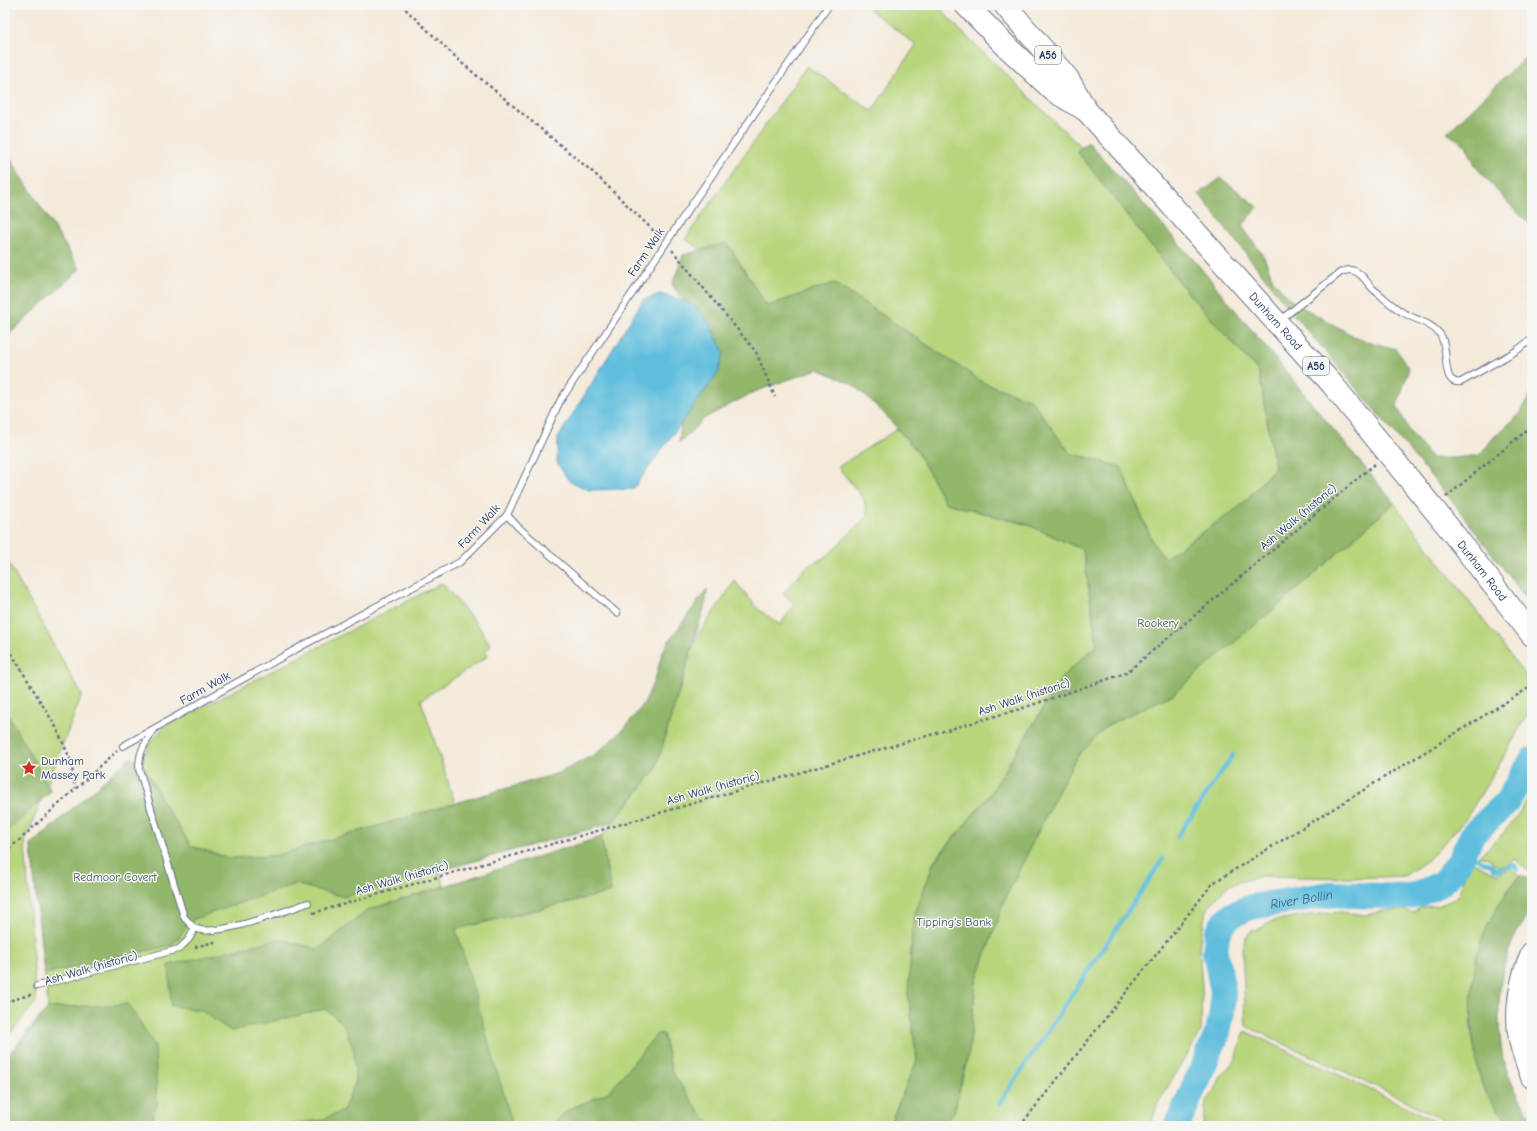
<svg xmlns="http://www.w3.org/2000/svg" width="1537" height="1131" font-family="'Comic Neue',sans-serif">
	<rect width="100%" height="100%" fill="#f6f6f2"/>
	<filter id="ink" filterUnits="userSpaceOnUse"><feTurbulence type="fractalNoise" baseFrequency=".025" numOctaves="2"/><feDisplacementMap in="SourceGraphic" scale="8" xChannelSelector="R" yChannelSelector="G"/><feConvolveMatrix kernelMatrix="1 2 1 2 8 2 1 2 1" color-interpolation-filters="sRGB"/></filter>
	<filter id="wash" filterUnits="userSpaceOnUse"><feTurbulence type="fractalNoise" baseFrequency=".012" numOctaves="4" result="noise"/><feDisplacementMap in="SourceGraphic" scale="16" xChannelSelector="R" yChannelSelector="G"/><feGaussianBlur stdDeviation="0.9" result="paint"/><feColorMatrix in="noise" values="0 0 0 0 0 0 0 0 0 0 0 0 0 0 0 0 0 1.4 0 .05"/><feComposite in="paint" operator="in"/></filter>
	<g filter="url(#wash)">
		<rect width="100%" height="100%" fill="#f4eada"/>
		<!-- green -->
		<g fill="#b8d57b" stroke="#6a826c">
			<path d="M864 5H937L960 30 1081 147 1077 151 1188 293 1259 372 1275 467 1241 506 1165 558 1154 545 1121 467 1070 453 1031 400 984 383 834 283 767 306 727 243 702 250 685 239 807 66 872 111 916 45Z"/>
			<path d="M897 429 916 450 946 503 1029 525 1083 550 1097 645 1063 676 989 796 933 862 908 993 917 1060 889 1126H714L698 1110 672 1072 663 1034H657L609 1092 570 1109 549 1126H5V1059L48 1008 31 845 130 758 193 889 426 823 456 929 611 892 601 837 655 771 694 641 735 581 758 609 780 625 795 604 783 594 805 568 828 555 868 515 863 498 838 467Z"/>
			<path d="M1394 503 1532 684V705L1502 760 1465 820 1428 860 1404 876 1352 878 1262 876 1228 885 1206 910 1199 948 1202 987 1201 1031 1158 1103 1150 1126H941L954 1112 969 1052 976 982 1004 901 1049 809 1075 759 1105 726 1173 694 1287 598Z"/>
			<path d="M5 557 82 695 25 842 36 1002 5 1040Z"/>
			<path d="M442 583 480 628 491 646 485 651 488 656 421 700 455 803 400 820 274 856 229 858 191 846 165 806 142 762 149 744 164 727Z"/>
			<path d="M1532 790V867L1528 871 1515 859 1509 864 1498 867 1488 858 1479 856C1502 837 1519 817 1532 790Z"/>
			<path d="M1473 862 1497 874 1511 868 1520 875 1506 893 1470 1023 1478 1069 1484 1090 1511 1126H1453L1403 1099 1246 1026 1242 949 1245 939 1251 931 1261 928 1272 921 1299 916 1341 912 1366 915 1384 911 1406 910 1413 913 1421 907 1437 906 1450 901 1459 895 1466 869Z"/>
			<path d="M1245 1031 1412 1109 1443 1126H1203L1206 1102 1215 1090 1221 1076 1236 1059Z"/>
		</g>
		<!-- forest -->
		<g fill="#92b66b" stroke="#567264">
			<path d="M1532 51V227L1510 205 1476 167 1466 145 1447 133Z"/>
			<path d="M1088 142 1199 266 1394 503 1287 598 1173 694 1106 726 1075 759 1049 809 1004 901 976 982 969 1052 954 1112 941 1126H889L917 1060 908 993 913 919 934 862 989 796 1063 676 1097 645 1083 550 1029 525 946 503 916 450 882 411 852 384 818 369 754 392 705 418 679 443 683 401 705 329 672 285 683 255 727 243 767 306 834 283 984 383 1031 400 1070 453 1121 467 1154 545 1165 558 1241 506 1275 468 1259 372 1188 293 1077 151Z"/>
			<path d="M5 150 80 269 5 338Z"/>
			<path d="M1221 178 1258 207 1242 226 1264 257 1273 280 1293 302 1359 339 1396 349 1409 369 1397 406 1410 432 1432 458H1454L1480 455 1494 437 1520 414 1532 392V606L1452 501 1295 316 1199 194Z"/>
			<path d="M707 589 706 601 655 771 612 823 344 897 295 884 194 919 172 945 44 974 31 845 130 758 142 762 165 806 191 846 229 858 274 856 559 773 597 753 625 728 645 702 657 673 662 653 669 641Z"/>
			<path d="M5 710 51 791 5 833Z"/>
			<path d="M601 837 611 892 456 929 513 1126H273L321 1120 343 1111 355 1083 354 1050 343 1023 325 1009 231 1031 200 1010 171 1006 169 965 280 939 318 949 368 910Z"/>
			<path d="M1520 875 1532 880V913C1500 945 1495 1002 1501 1045 1502 1051 1502 1057 1504 1063 1509 1077 1516 1091 1523 1105 1527 1113 1532 1116 1532 1126H1511C1503 1114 1490 1102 1484 1089 1478 1076 1476 1059 1474 1045 1469 1014 1471 982 1478 951 1484 925 1504 895 1520 875Z"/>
			<path d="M128 1004 155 1046 157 1103 151 1126H5V1059L48 1008Z"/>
			<path d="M657 1034H663L672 1072 698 1110 714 1126H549L570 1109 609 1092Z"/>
		</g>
		<!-- water -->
		<path fill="#5fbedd" stroke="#3d769e" d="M660 294C671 297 690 301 698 309 709 321 717 338 724 353L718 373 633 489 589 490 569 481 557 463 558 438 643 300Z"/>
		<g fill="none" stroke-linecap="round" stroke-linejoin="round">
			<!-- stream -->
			<g stroke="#5fbedd" stroke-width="4.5">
				<path d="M1177 837 1233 755"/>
				<path d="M1465 850 1482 862 1492 865 1493 868 1497 870 1514 865 1518 869"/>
				<path d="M999 1104 1163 859"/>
			</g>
			<!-- river -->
			<path stroke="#5fbedd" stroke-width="26" id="s1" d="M1177 1126 1218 1032 1222 1012 1223 991 1215 952 1217 934 1223 923 1232 915 1251 907 1331 894 1403 897 1419 894 1440 884 1446 879 1459 862 1473 834 1507 802 1532 760"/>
		</g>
	</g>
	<g filter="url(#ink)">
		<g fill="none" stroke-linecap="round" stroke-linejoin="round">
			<!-- lane casing -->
			<g stroke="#677089" stroke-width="8">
				<g id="lane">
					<path d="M1279 321 1341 272C1344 271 1348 270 1350 270 1361 271 1366 282 1373 289 1382 296 1392 306 1402 312 1413 319 1430 322 1439 333 1451 346 1439 386 1461 382L1516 351 1532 339"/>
					<path d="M507 515 518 527 617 613"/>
					<path d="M154 730C144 745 139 751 139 769L184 917C187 920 191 926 195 928 213 939 287 910 308 903"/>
					<path d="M123 746 300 647 460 562 507 515 560 401 686 213 829 5"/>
					<path d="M37 986 179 949 189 939 195 928"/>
				</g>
			</g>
			<!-- highway casing -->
			<g stroke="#677089" stroke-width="24">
				<g id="highway">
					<path d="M966 5 1008 48 1054 91 1084 109"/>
					<path id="s2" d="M1005 5 1068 79 1086 110 1332 384 1449 528 1532 635"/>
					<path d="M1532 953C1520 979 1515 1011 1520 1039 1522 1052 1528 1065 1532 1077"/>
				</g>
			</g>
			<!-- path -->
			<g stroke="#677089" stroke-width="2.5" stroke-dasharray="3 3" stroke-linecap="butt">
				<path d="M401 5 463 64 595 174 659 236"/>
				<path d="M672 250 756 352 775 397"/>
				<path d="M1446 497 1532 426"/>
				<path d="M5 643 56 727 71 761 75 788"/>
				<path d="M5 853 117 751"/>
				<path d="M313 913 1020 709 1126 673 1375 464"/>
				<path d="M195 947 218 941"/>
				<path d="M5 1002 33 994"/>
				<path d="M1020 1126 1213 883 1532 686"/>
			</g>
			<!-- lane -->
			<use href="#lane" stroke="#fff" stroke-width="6"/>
			<!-- highway -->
			<use href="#highway" stroke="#fff" stroke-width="22"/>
		</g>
	</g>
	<!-- icons -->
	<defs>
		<g id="sight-bare" transform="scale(1.2)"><path d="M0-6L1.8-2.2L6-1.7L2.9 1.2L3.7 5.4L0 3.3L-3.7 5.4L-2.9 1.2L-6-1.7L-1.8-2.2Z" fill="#c8321e" stroke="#f6f6f2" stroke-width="2.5" paint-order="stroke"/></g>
	</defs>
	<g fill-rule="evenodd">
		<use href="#sight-bare" x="29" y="768"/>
	</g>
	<g text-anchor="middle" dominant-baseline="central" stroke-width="3" stroke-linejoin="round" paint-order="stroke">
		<!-- shield labels -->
		<g fill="#f6f6f2" stroke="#5d6b8a" stroke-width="1">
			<rect x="1035" y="46" width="26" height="18" rx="3"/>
			<rect x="1303" y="357" width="26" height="18" rx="3"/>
		</g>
		<g font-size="11" font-weight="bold" fill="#1b2f5e">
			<text x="1048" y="55">A56</text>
			<text x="1316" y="366">A56</text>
		</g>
		<!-- street labels -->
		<g font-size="12" fill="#1b2f5e" stroke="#f6f6f2">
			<text transform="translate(646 252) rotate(-56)">Farm Walk</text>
			<text stroke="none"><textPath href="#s2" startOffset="417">Dunham Road</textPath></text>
			<text transform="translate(1298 517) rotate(-40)">Ash Walk (historic)</text>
			<text transform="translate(479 526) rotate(-47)">Farm Walk</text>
			<text stroke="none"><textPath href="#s2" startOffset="741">Dunham Road</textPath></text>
			<text transform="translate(205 688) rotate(-29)">Farm Walk</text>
			<text transform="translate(1024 697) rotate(-18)">Ash Walk (historic)</text>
			<text transform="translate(713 788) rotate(-16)">Ash Walk (historic)</text>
			<text transform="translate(402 878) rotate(-16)">Ash Walk (historic)</text>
			<text transform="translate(91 968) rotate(-16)">Ash Walk (historic)</text>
		</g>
		<!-- park labels -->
		<g font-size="12" fill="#425865" stroke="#f6f6f2">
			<text x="1158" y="623">Rookery</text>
			<text x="115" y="877">Redmoor Covert</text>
			<text x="954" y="922">Tipping's Bank</text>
		</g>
		<!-- poi labels -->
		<g font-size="12" fill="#1b2f5e" stroke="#f6f6f2" text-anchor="start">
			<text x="41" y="761">Dunham<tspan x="41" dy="14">Massey Park</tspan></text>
		</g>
		<!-- water labels -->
		<g font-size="13" font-style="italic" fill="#2f5a84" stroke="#f6f6f2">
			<text stroke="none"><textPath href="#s1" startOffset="298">River Bollin</textPath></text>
		</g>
	</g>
	<!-- margin -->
	<rect width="1537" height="1131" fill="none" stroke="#f6f6f2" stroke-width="20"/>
</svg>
